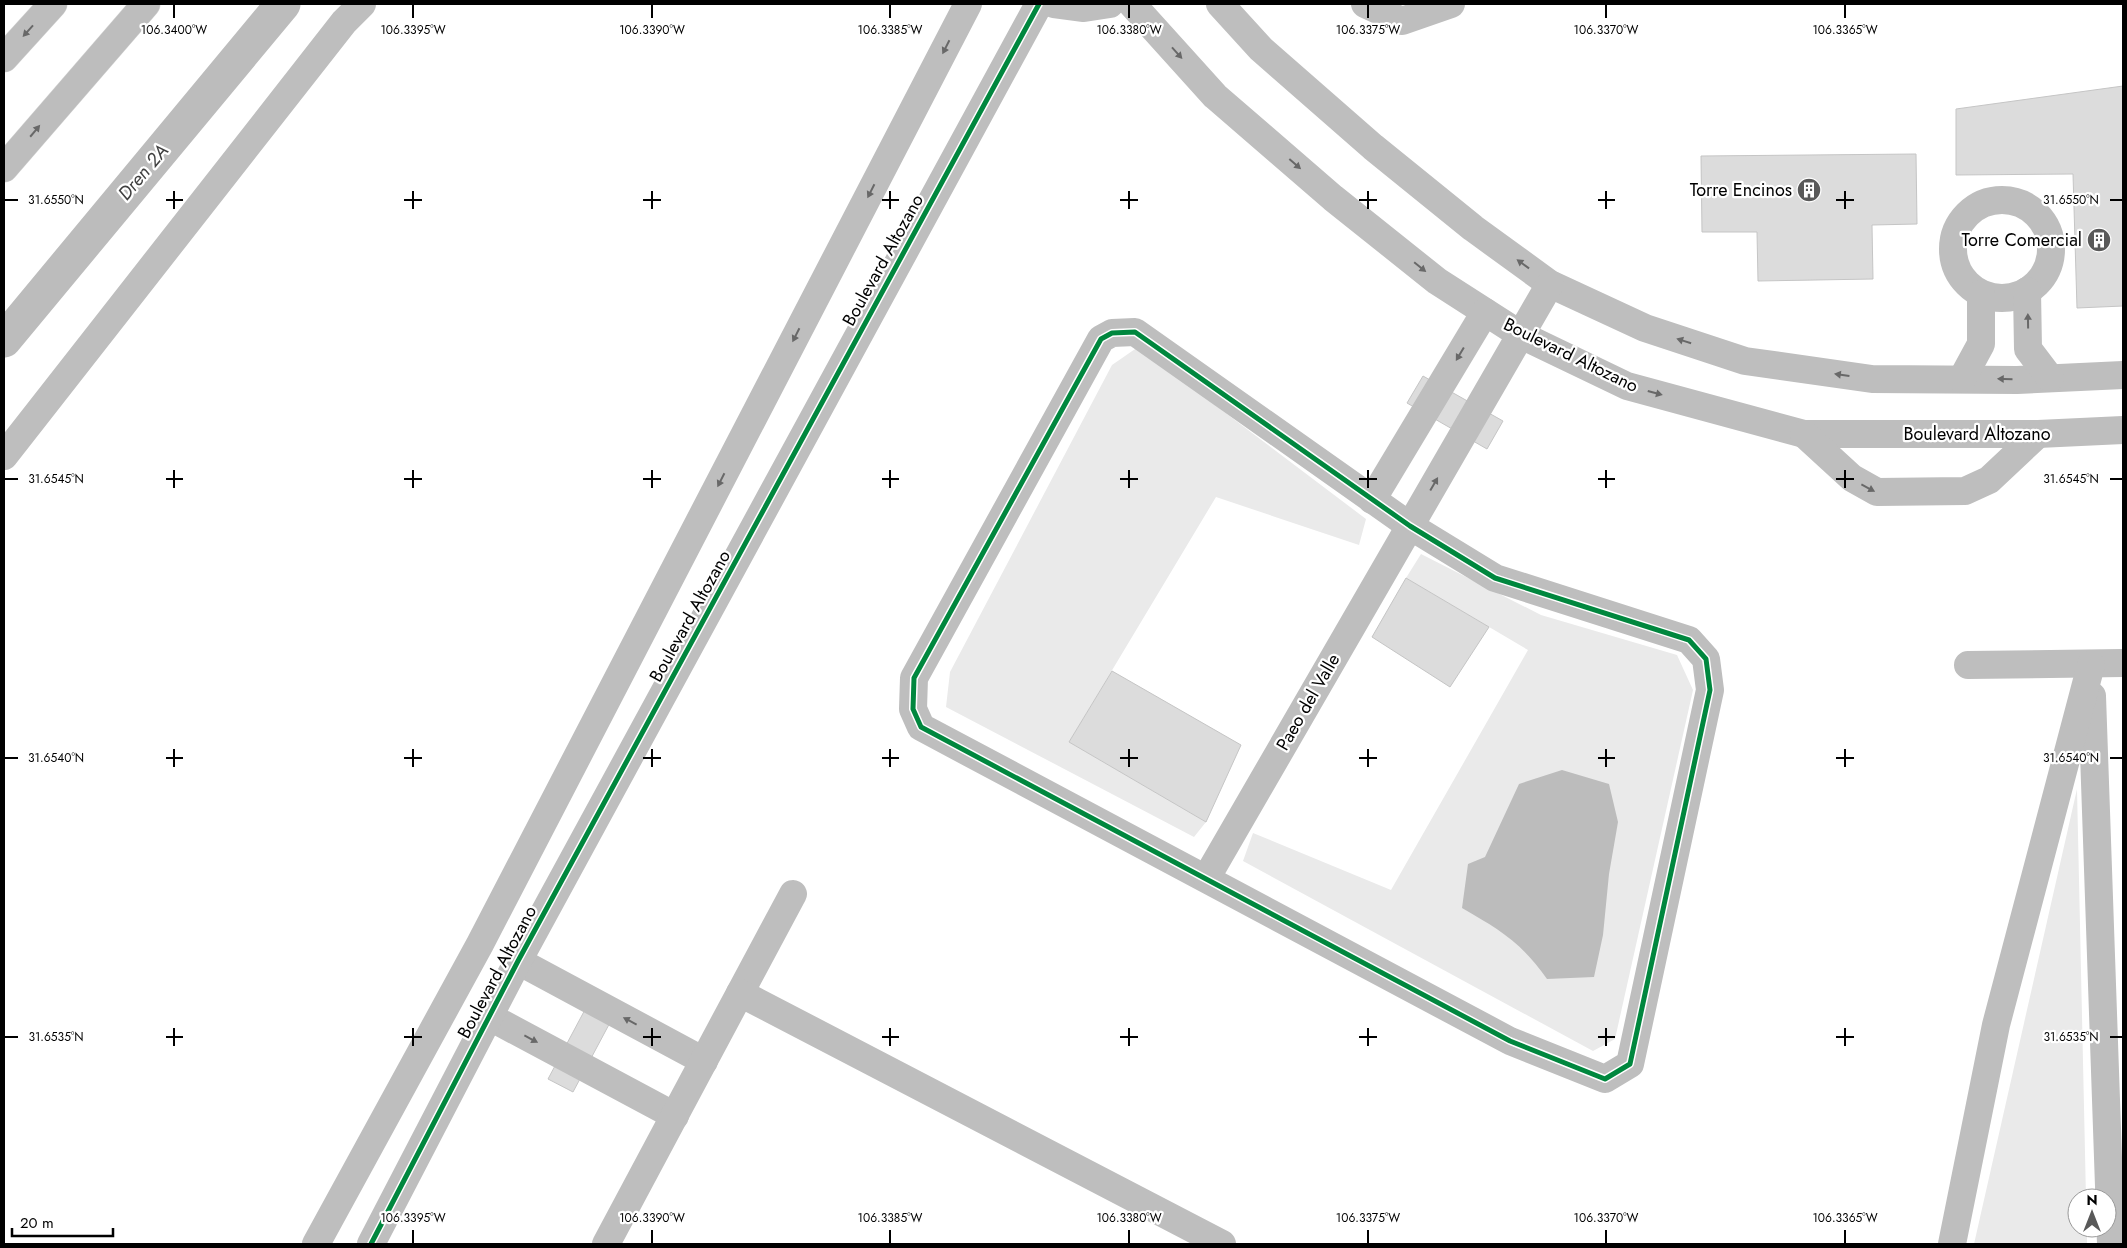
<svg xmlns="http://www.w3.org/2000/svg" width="2127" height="1248" font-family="Jost,sans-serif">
	<rect width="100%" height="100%" fill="#fff"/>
	<!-- green -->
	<g fill="#eaeaea">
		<path d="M1138 347 1366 519 1359 545 1216 497 1069 742 1206 822 1194 837 946 707 950 672 1112 365Z"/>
		<path d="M1421 554 1541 615 1677 655 1693 690 1615 1039 1593 1051 1243 861 1253 833 1391 890 1528 650 1406 578Z"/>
		<path d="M2077 789 2086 1198H2077V1228H2087V1244H1974Z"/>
	</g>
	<!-- water -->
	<path fill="#bcbcbc" d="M1562 770 1609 784 1618 822 1609 874 1603 935 1594 977 1547 979C1521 942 1500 930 1462 908L1468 864 1485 857 1519 784Z"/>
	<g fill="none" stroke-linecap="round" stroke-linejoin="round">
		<!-- canal -->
		<path stroke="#bcbcbc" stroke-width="35" d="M4 340 283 4"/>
	</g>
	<!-- building -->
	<g fill="#dcdcdc" stroke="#c5c5c5">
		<path d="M2123 86V306L2077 308 2073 174 1956 175V109Z"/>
		<path d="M1916 154 1917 224 1872 225 1873 279 1758 281 1757 232H1702L1701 156Z"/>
		<path d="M1423 376 1503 421 1487 449 1407 403Z"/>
		<path d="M1406 578 1489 627 1450 687 1372 637Z"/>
		<path d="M1112 671 1241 745 1206 822 1069 742Z"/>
		<path d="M596 989 621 1002 573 1092 548 1079Z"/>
	</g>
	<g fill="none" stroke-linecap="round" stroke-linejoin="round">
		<!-- highway casing -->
		<g stroke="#dbdbdb" stroke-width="29">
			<g id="highway">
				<path d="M4 58 53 4"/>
				<path d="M4 168 146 4"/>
			</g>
		</g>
		<!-- minor -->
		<g stroke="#bebebe" stroke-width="28">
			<path d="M1054 4 1084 8 1110 4"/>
			<path d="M1132 4 1215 96 1333 198 1437 281 1521 335 1627 386 1804 434H2038L2123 430"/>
			<path d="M1220 4 1261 49 1373 147 1473 228 1550 284 1645 328 1745 361 1872 379 2017 380 2123 375"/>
			<path d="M1365 4 1402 21 1451 4"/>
			<circle cx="2002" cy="249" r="49"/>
			<path d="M2027 291 2028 349 2050 378"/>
			<path d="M1135 332 1410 526 1495 578 1689 640 1706 659 1710 690 1630 1064 1605 1079 1510 1041 921 727 913 709 914 678 1101 339 1112 333Z"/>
			<path d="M1962 379 1981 344V294"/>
			<path d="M1804 434 1852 478 1877 492 1965 491 1989 480 2038 434"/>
			<path d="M4 456 344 22 362 4"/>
			<path d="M1372 500 1485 312"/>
			<path d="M1968 665 2123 663"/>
			<path d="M2092 696 2111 1244"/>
			<path d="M1207 877 1550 284"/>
			<path d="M518 961 704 1061"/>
			<path d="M740 993 793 894"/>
			<path d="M488 1016 675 1116"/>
			<path d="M316 1244 480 944 968 4"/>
			<path d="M371 1244 518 961 1039 4"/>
			<path d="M606 1244 740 993 1222 1244"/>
			<path d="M1952 1244 1996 1025 2091 665"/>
		</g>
		<!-- highway -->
		<use href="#highway" stroke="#bdbdbd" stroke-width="28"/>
		<!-- cycleway casing -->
		<g stroke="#fff" stroke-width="8">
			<g id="cycleway">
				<path d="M1135 332 1410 526 1495 578 1689 640 1706 659 1710 690 1630 1064 1605 1079 1510 1041 921 727 913 709 914 678 1101 339 1112 333Z"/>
				<path d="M371 1244 518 961 1039 4"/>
			</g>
		</g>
		<!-- cycleway -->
		<use href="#cycleway" stroke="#00873e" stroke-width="5"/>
	</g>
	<!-- one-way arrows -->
	<defs><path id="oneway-solid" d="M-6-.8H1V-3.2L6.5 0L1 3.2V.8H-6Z" transform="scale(1.25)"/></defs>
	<g fill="#686868">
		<use href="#oneway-solid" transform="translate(28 31) rotate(132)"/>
		<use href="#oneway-solid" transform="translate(946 47) rotate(117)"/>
		<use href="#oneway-solid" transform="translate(1177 53) rotate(48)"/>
		<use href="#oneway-solid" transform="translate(35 131) rotate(-50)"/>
		<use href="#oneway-solid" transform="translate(1295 164) rotate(41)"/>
		<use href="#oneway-solid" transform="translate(871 191) rotate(117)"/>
		<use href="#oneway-solid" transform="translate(1523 264) rotate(-144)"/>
		<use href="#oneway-solid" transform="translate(1420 267) rotate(39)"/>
		<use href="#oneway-solid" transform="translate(2028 321) rotate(-91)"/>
		<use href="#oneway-solid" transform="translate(796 335) rotate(117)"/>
		<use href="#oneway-solid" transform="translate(1684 341) rotate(-162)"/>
		<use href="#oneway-solid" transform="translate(1460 354) rotate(121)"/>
		<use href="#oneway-solid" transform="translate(1842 375) rotate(-172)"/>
		<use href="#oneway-solid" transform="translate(2005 379) rotate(-179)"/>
		<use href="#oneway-solid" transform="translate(1655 393) rotate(15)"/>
		<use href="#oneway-solid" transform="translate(721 480) rotate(117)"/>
		<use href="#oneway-solid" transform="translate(1434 484) rotate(-60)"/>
		<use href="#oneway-solid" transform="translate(1868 488) rotate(28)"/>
		<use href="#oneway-solid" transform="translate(630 1021) rotate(-152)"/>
		<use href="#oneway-solid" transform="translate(531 1039) rotate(28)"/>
	</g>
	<!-- ticks -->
	<path fill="none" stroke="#000" stroke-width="2" d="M174 5V18M413 5V18M652 5V18M890 5V18M1129 5V18M1368 5V18M1606 5V18M1845 5V18M174 191V209M413 191V209M652 191V209M890 191V209M1129 191V209M1368 191V209M1606 191V209M1845 191V209M5 200H18M166 200H183M404 200H422M643 200H661M882 200H899M1120 200H1138M1359 200H1377M1598 200H1615M1836 200H1854M2110 200H2122M174 470V488M413 470V488M652 470V488M890 470V488M1129 470V488M1368 470V488M1606 470V488M1845 470V488M5 479H18M166 479H183M404 479H422M643 479H661M882 479H899M1120 479H1138M1359 479H1377M1598 479H1615M1836 479H1854M2110 479H2122M174 749V767M413 749V767M652 749V767M890 749V767M1129 749V767M1368 749V767M1606 749V767M1845 749V767M5 758H18M166 758H183M404 758H422M643 758H661M882 758H899M1120 758H1138M1359 758H1377M1598 758H1615M1836 758H1854M2110 758H2122M174 1028V1046M413 1028V1046M652 1028V1046M890 1028V1046M1129 1028V1046M1368 1028V1046M1606 1028V1046M1845 1028V1046M5 1037H18M166 1037H183M404 1037H422M643 1037H661M882 1037H899M1120 1037H1138M1359 1037H1377M1598 1037H1615M1836 1037H1854M2110 1037H2122M413 1230V1243M652 1230V1243M890 1230V1243M1129 1230V1243M1368 1230V1243M1606 1230V1243M1845 1230V1243"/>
	<!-- icons -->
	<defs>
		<g id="building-disc" transform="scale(1.25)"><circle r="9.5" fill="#595959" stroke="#fff"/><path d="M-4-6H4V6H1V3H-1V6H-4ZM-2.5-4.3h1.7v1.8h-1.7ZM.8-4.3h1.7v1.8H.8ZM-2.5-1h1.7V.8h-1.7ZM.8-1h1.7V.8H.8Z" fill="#fff"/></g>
	</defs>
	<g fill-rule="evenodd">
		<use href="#building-disc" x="1809" y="190"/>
		<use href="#building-disc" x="2099" y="240"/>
	</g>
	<g text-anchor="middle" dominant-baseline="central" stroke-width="4.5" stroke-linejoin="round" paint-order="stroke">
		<!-- poi labels -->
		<g font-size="18" fill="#000" stroke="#fff" text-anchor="end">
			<text x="1792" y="190">Torre Encinos</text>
			<text x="2082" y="240">Torre Comercial</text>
		</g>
		<!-- street labels -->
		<g font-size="18" fill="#000" stroke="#fff">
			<text transform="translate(883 260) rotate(-61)">Boulevard Altozano</text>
			<text transform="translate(1571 355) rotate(26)">Boulevard Altozano</text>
			<text x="1977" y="434">Boulevard Altozano</text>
			<text transform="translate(690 616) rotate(-61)">Boulevard Altozano</text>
			<text transform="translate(1308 702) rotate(-60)">Paeo del Valle</text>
			<text transform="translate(497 972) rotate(-62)">Boulevard Altozano</text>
		</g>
		<!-- water labels -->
		<g font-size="19" font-style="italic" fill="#404040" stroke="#fff">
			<text transform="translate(143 172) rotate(-50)">Dren 2A</text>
		</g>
	</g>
	<g font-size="12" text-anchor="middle" fill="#000" stroke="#fff" stroke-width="4.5" stroke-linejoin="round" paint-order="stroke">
		<text x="174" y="34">106.3400°W</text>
		<text x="413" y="34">106.3395°W</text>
		<text x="652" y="34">106.3390°W</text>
		<text x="890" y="34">106.3385°W</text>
		<text x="1129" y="34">106.3380°W</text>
		<text x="1368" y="34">106.3375°W</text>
		<text x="1606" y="34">106.3370°W</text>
		<text x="1845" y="34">106.3365°W</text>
		<text x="56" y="204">31.6550°N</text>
		<text x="2071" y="204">31.6550°N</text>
		<text x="56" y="483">31.6545°N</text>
		<text x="2071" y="483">31.6545°N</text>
		<text x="56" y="762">31.6540°N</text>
		<text x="2071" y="762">31.6540°N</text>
		<text x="56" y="1041">31.6535°N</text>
		<text x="2071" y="1041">31.6535°N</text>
		<text x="413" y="1222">106.3395°W</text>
		<text x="652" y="1222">106.3390°W</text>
		<text x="890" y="1222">106.3385°W</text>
		<text x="1129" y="1222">106.3380°W</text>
		<text x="1368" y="1222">106.3375°W</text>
		<text x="1606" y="1222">106.3370°W</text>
		<text x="1845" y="1222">106.3365°W</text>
	</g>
	<!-- border -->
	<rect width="2127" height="1248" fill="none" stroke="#000000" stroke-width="10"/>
	<!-- north arrow -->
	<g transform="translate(2092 1213)"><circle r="24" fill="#ffffff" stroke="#999999"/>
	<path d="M0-4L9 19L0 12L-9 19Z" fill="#595959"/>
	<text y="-8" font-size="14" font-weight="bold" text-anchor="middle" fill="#000000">N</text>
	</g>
	<!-- scale -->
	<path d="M12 1228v8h101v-8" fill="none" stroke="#000000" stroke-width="2.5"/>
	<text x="20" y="1228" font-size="15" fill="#000000" stroke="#ffffff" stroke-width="4" paint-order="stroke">20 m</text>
</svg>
